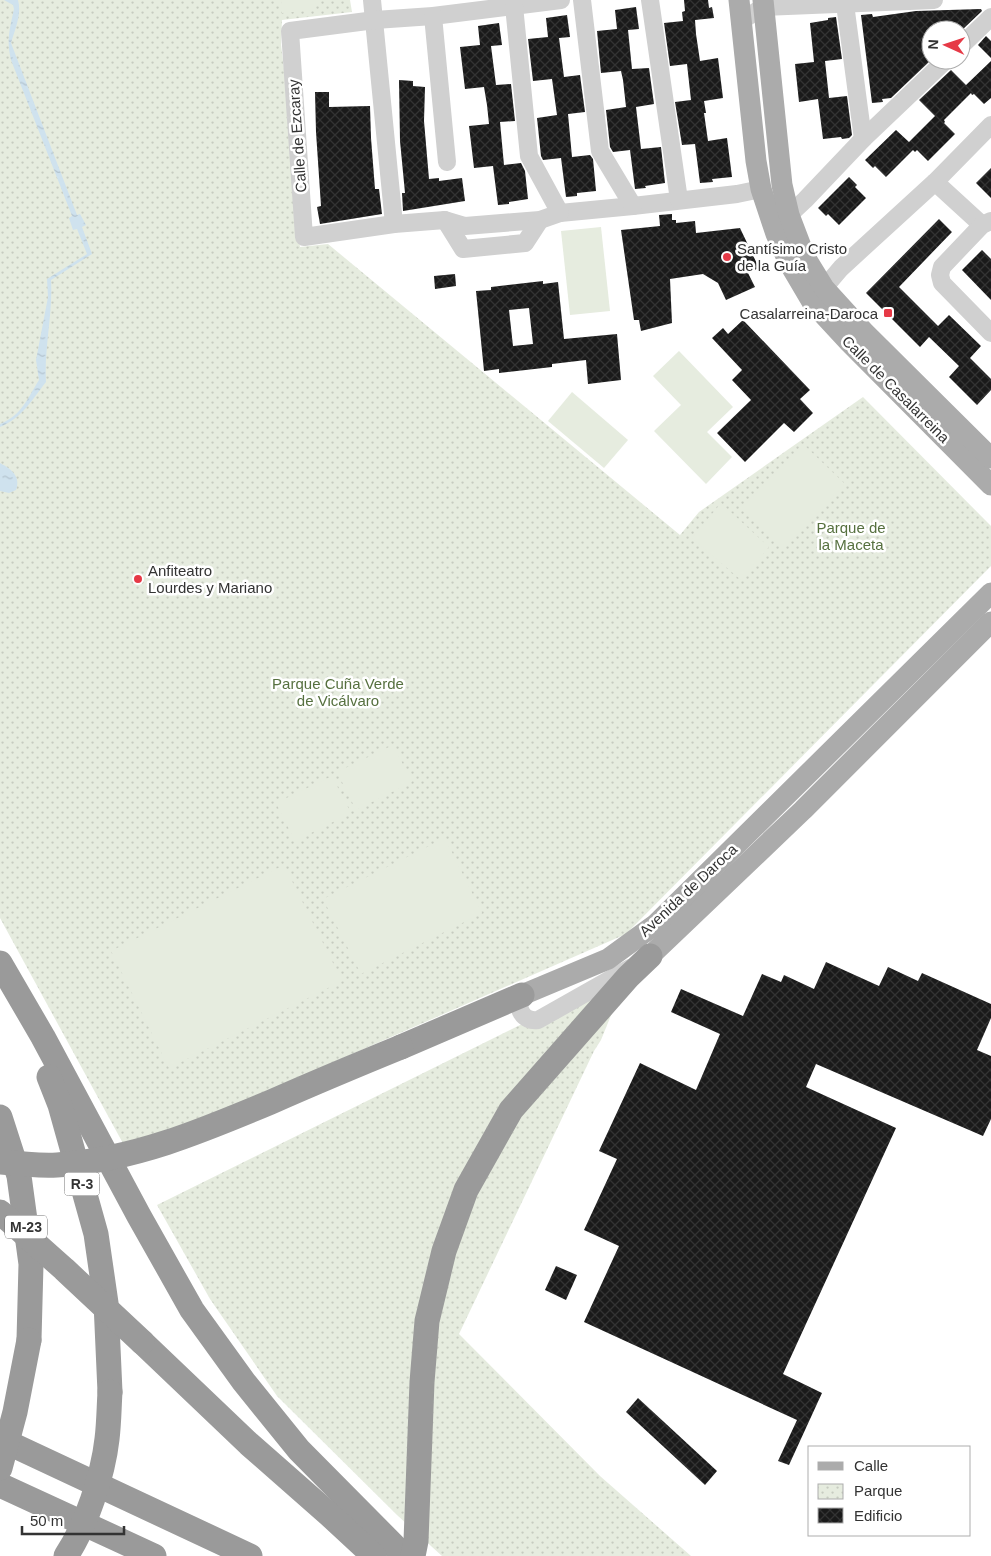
<svg xmlns="http://www.w3.org/2000/svg" width="991" height="1556" font-family="Helvetica,sans-serif">
	<defs>
		<pattern id="park-dots" width="8" height="8" patternUnits="userSpaceOnUse" patternTransform="scale(1.25)"><rect width="8" height="8" fill="#e6ecdf"/><path d="M2 2h.1M6 6h.1" fill="none" stroke="#c6cbc0" stroke-width="1.8" stroke-linecap="round"/></pattern>
		<pattern id="water-ripples" width="26" height="14" patternUnits="userSpaceOnUse" patternTransform="scale(1.25)"><rect width="26" height="14" fill="#cfe2ee"/><path d="M2 4q2-2 4 0t4 0M15 11q2-2 4 0t4 0" fill="none" stroke="#b2c2cd"/></pattern>
		<pattern id="building-cross-hatch" width="8" height="8" patternUnits="userSpaceOnUse" patternTransform="scale(1.25)"><rect width="8" height="8" fill="#1a1a1a"/><path d="M0 0l8 8M0 8l8-8" fill="none" stroke="#333"/></pattern>
	</defs>
	<rect width="100%" height="100%" fill="#fff"/>
	<!-- park -->
	<g fill="url(#park-dots)">
		<path d="M0 0H350L352 12 282 20 281 44 291 127 290 150 300 247 328 244 680 535 699 512 863 397 991 526V566L626 934 163 1137 125 1147 0 918Z"/>
		<path d="M629 971 601 1040 594 1051 459 1334 600 1476 691 1556H442L397 1515 277 1396 210 1299 157 1205Z"/>
	</g>
	<!-- pitch -->
	<g fill="#e6ecdf">
		<path d="M281 0H315L316 10 282 13Z"/>
		<path d="M601 227 610 311 570 315 561 231Z"/>
		<path d="M679 351 733 407 707 432 732 457 706 484 654 431 681 405 653 376Z"/>
		<path d="M572 392 628 440 604 468 548 421Z"/>
		<path d="M803 444 845 484 783 549 741 509Z"/>
		<path d="M721 503 769 547 741 580 692 538Z"/>
		<path d="M393 745 412 782 356 810 337 772Z"/>
		<path d="M332 776 351 813 295 841 276 803Z"/>
		<path d="M445 838 482 913 361 974 323 899Z"/>
		<path d="M284 865 342 981 169 1068 111 951Z"/>
	</g>
	<!-- water -->
	<g fill="url(#water-ripples)">
		<path d="M4 0H18C22 14 15 29 11 43L77 215 80 214 86 225 82 227 92 254 51 280C53 314 44 348 46 382 32 400 22 418 0 427V424C22 415 27 399 39 380L36 360 48 297 47 279 87 254 77 229 73 230 69 218 72 216 11 60C6 40 10 28 14 9L13 5Z"/>
		<path d="M0 463C11 469 21 476 16 490L9 493 0 491Z"/>
	</g>
	<!-- building -->
	<g fill="url(#building-cross-hatch)" fill-rule="evenodd">
		<path d="M684 0H708L709 8 712 7 714 18 695 20 696 34 700 61 718 58 723 98 704 101 706 113H704L708 141 727 138 732 177 712 179 713 182 700 183 695 144 682 145 675 102 691 100 687 64 670 66 664 23 683 21 682 12 685 11Z"/>
		<path d="M636 7 639 29 628 30 632 69 649 68 654 104 636 107 641 149 661 147 665 183 645 186 646 188 635 189 630 150 613 152 610 147 606 110 626 107 623 80 621 71 601 73 597 31 617 29 615 10Z"/>
		<path d="M981 9 982 11 962 30H931V60L891 98 882 99 883 102 872 103 861 15 872 14 873 17 916 11Z"/>
		<path d="M567 15 570 37 559 38 564 77 580 75 585 112 568 114 572 157 590 155 593 159 596 191 577 193V196L566 197 561 158 543 160 541 156 537 118 557 115 552 79 533 81 528 39 548 37 546 18Z"/>
		<path d="M836 17 842 59 825 61 829 98 847 96 852 135 849 138 842 139 841 137 823 139 818 99 799 102 795 64 814 62 810 23 828 20V18Z"/>
		<path d="M499 23 502 45 491 46 496 85 511 84 515 121 500 122 504 165 521 163 525 171 528 199 509 202V204L498 205 493 166 474 168 469 126 489 124 487 105 484 87 465 89 460 47 480 45 478 26Z"/>
		<path d="M986 36 991 41V58L978 45Z"/>
		<path d="M991 61V98L984 104 974 94 972 95 971 93 944 120 945 122 944 123 955 134 928 161 917 150 915 152 913 150 886 177 875 166 873 168 865 160 896 130 909 142 935 116 919 100 951 70 966 85Z"/>
		<path d="M399 80 413 81V86L425 87 424 121 429 179 439 178V181L462 178 465 201 403 211 402 193H405L400 141Z"/>
		<path d="M315 92H329V107L370 106 371 138 375 189H379L382 214 320 224 317 207 321 206 316 132Z"/>
		<path d="M991 168V198L976 183Z"/>
		<path d="M849 177 857 185 855 187 866 198 839 225 828 214 826 216 818 208Z"/>
		<path d="M672 214V220H676V223L695 221 696 233 740 228 759 268 748 273 755 287 726 300 718 283 703 274 670 279 672 323 641 331 639 320H634L621 230 660 226 659 215Z"/>
		<path d="M939 219 952 232 899 287 938 326 949 315 981 346 970 358 991 379V390L977 405 949 377 959 366 929 337 920 347 866 293Z"/>
		<path d="M982 250 991 259V300L962 270Z"/>
		<path d="M455 274 456 286 435 289 434 276Z"/>
		<path d="M543 281V284L558 282 564 339 617 334 621 380 588 384 586 360 552 364V367L499 373V369L484 371 476 291 491 290V287ZM529 308 533 344 513 346 509 310Z"/>
		<path d="M743 320 810 390 800 399 813 413 794 432 784 423 745 462 717 433 751 400 732 380 742 370 712 338 723 328 728 334Z"/>
		<path d="M826 962 879 986 888 967 918 981 922 973 991 1004V1018L977 1050 991 1056V1119L983 1136 816 1064 806 1087 896 1128 783 1374 822 1393 789 1465 778 1461 797 1420 584 1322 619 1246 584 1230 617 1159 599 1151 640 1063 696 1090 720 1034 671 1012 681 989 743 1016 762 974 781 982 784 975 814 989Z"/>
		<path d="M556 1266 577 1275 566 1300 545 1290Z"/>
		<path d="M638 1398 717 1471 705 1485 626 1412Z"/>
	</g>
	<g fill="none" stroke-linecap="round" stroke-linejoin="round">
		<!-- minor -->
		<g stroke="#d0d0d0" stroke-width="18">
			<path d="M372 0 394 224"/>
			<path d="M561 0 433 16 375 20 290 31 304 237 394 224 445 220 465 226 540 220 560 213 633 206 737 194 761 189"/>
			<path d="M582 0 600 151 633 206"/>
			<path d="M650 0 679 200"/>
			<path d="M845 4 863 139"/>
			<path d="M514 6 529 156 560 213"/>
			<path d="M433 16 447 162"/>
			<path d="M741 21 763 7 934 0"/>
			<path d="M961 46 991 17"/>
			<path d="M935 182 982 225"/>
			<path d="M789 215 805 200 863 139 946 60"/>
			<path d="M445 220 463 249 525 243 540 220"/>
			<path d="M991 221 982 225 942 267 940 275 942 283 991 333"/>
			<path d="M824 288 841 268 935 182 991 125"/>
			<path d="M522 995C515 1008 523 1022 538 1020L630 968"/>
		</g>
		<!-- major -->
		<g stroke="#ababab" stroke-width="21">
			<path d="M739 0 756 161 761 189 776 234 789 263 812 302 849 342 991 485"/>
			<path d="M763 0 782 185 789 215 805 257 824 288 865 333 991 458"/>
			<path d="M650 956 803 810 991 622"/>
			<path d="M522 995 608 959 656 924 991 593"/>
		</g>
		<!-- highway -->
		<g stroke="#9a9a9a" stroke-width="25">
			<path d="M0 963 43 1037 139 1216 192 1310 244 1382 299 1450 404 1556"/>
			<path d="M401 1047 522 995"/>
			<path d="M49 1077 60 1105 96 1234 106 1303 110 1392"/>
			<path d="M0 1117 19 1176 31 1264 29 1340"/>
			<path d="M142 1342 249 1444 332 1517 374 1556"/>
			<path d="M0 1439 250 1556"/>
			<path d="M0 1485 154 1556"/>
			<path d="M413 1556 416 1541 422 1382 427 1321 444 1251 466 1190 511 1110 628 977 650 956"/>
		</g>
		<!-- highway-bridge -->
		<g stroke="#9a9a9a" stroke-width="25">
			<path d="M0 1162C19 1164 38 1166 57 1165 133 1160 202 1131 271 1102 314 1083 357 1065 401 1047"/>
			<path d="M0 1212 64 1269 142 1342"/>
			<path d="M0 1468 15 1412 29 1340"/>
			<path d="M66 1556C86 1526 103 1475 107 1439 109 1423 109 1407 110 1392"/>
		</g>
	</g>
	<!-- markers -->
	<g fill="#e63946" stroke="#fff" stroke-width="2">
		<circle cx="727" cy="257" r="5"/>
		<rect x="883" y="308" width="10" height="10" rx="2.5"/>
		<circle cx="138" cy="579" r="5"/>
	</g>
	<g text-anchor="middle" dominant-baseline="central" stroke-width="5" stroke-linejoin="round" paint-order="stroke">
		<!-- shield labels -->
		<g fill="#fff" stroke="#707070" stroke-width="1">
			<rect x="64.5" y="1172.5" width="35" height="23" rx="4"/>
			<rect x="5" y="1215.5" width="42" height="23" rx="4"/>
		</g>
		<g font-size="14" font-weight="bold" fill="#333">
			<text x="82" y="1184">R-3</text>
			<text x="26" y="1227">M-23</text>
		</g>
		<!-- street labels -->
		<g font-size="15" fill="#333" stroke="#fff">
			<text transform="translate(297 136) rotate(-94)">Calle de Ezcaray</text>
			<text transform="translate(896 389) rotate(45)">Calle de Casalarreina</text>
			<text transform="translate(688 890) rotate(-43)">Avenida de Daroca</text>
		</g>
		<!-- poi labels -->
		<g font-size="15" fill="#333" stroke="#fff" text-anchor="start">
			<text x="737" y="248">Santísimo Cristo<tspan x="737" dy="17">de la Guía</tspan></text>
			<text x="878" y="313" text-anchor="end">Casalarreina-Daroca</text>
			<text x="148" y="570">Anfiteatro<tspan x="148" dy="17">Lourdes y Mariano</tspan></text>
		</g>
		<!-- park labels -->
		<g font-size="15" fill="#56703f" stroke="#fff">
			<text x="851" y="527">Parque de<tspan x="851" dy="17">la Maceta</tspan></text>
			<text x="338" y="683">Parque Cuña Verde<tspan x="338" dy="17">de Vicálvaro</tspan></text>
		</g>
	</g>
	<!-- legend -->
	<rect x="808" y="1446" width="162" height="90" fill="#ffffff" stroke="#adadad"/>
	<rect x="818" y="1462" width="25" height="8" fill="#ababab" stroke="#adadad"/>
	<text x="854" y="1471" font-size="15" fill="#333333">Calle</text>
	<rect x="818" y="1484" width="25" height="15" fill="url(#park-dots)" stroke="#adadad"/>
	<text x="854" y="1496" font-size="15" fill="#333333">Parque</text>
	<rect x="818" y="1508" width="25" height="15" fill="url(#building-cross-hatch)" stroke="#adadad"/>
	<text x="854" y="1521" font-size="15" fill="#333333">Edificio</text>
	<!-- north arrow -->
	<g transform="translate(946 45) rotate(273)"><circle r="24" fill="#ffffff" stroke="#adadad"/>
	<path d="M0-4L9 19L0 12L-9 19Z" fill="#e63946"/>
	<text y="-8" font-size="14" font-weight="bold" text-anchor="middle" fill="#333333">N</text>
	</g>
	<!-- scale -->
	<path d="M22 1526v8h102v-8" fill="none" stroke="#333333" stroke-width="2.5"/>
	<text x="30" y="1526" font-size="15" fill="#333333" stroke="#ffffff" stroke-width="4" paint-order="stroke">50 m</text>
</svg>
